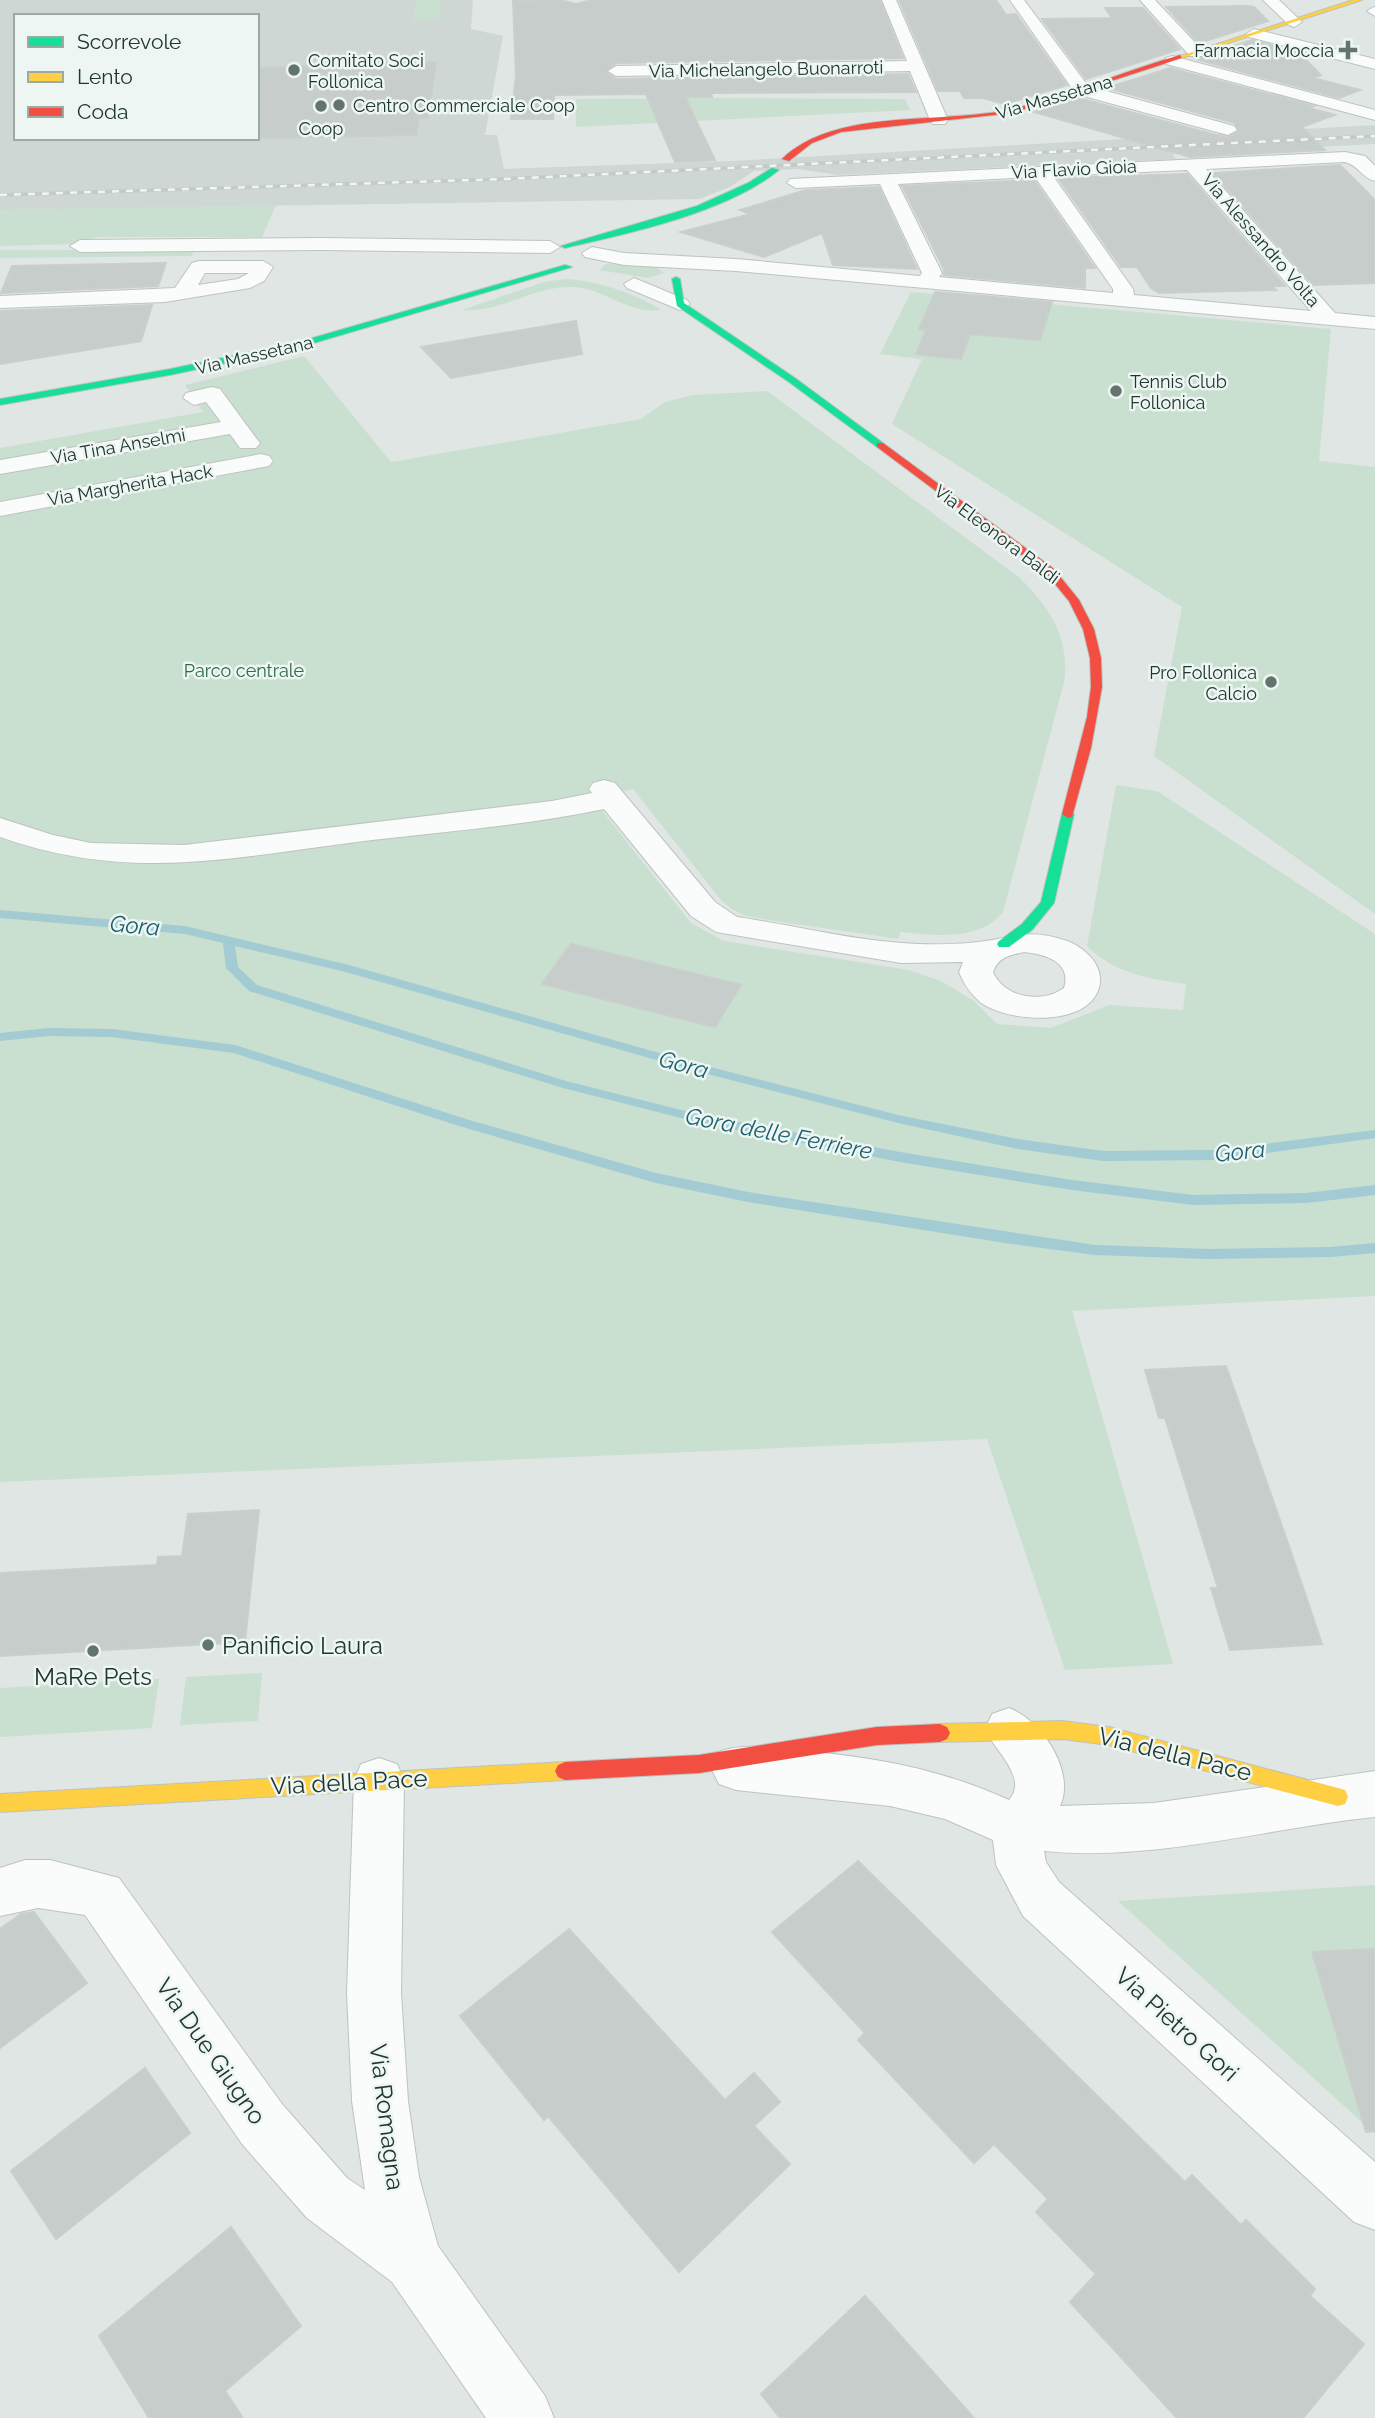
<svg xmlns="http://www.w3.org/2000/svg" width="1375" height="2418" font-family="Raleway,sans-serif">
	<rect width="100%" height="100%" fill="#e0e6e3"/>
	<!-- built -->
	<path fill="#ced7d3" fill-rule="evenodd" d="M0 0H473L471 29 503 36 485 135H497L504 169 732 161 1375 125V144L1172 154 1176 159 838 175 798 169 754 171 730 187 699 199 0 210ZM16 16H257V138H16Z"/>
	<!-- green -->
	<g fill="#c9dfd0">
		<path d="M416 0H441L440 18 412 22Z"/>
		<path d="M736 98 905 99 910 110 576 127V99Z"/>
		<path d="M276 205 262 237H97L76 244 0 246V210Z"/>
		<path d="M0 250H195L191 256 0 258Z"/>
		<path d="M606 264 656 267 664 273 648 278 599 270Z"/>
		<path d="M566 279C599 281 634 293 661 310 629 315 604 288 573 287 534 285 502 313 462 310L544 282Z"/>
		<path d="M911 292 1331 329 1319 461 1375 467V914L1154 756 1182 607 892 424 922 359 880 354Z"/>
		<path d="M304 356 391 462 641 419 665 402 692 395 767 391 1020 578C1050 608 1070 638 1064 682L1003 912C979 942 934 935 900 932L899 939 775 921 746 916 732 909 721 900 633 789 592 798 691 923 724 941 909 970 941 981 974 1001 997 1024 1051 1028 1109 1005 1183 1010 1186 984C1149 979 1114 973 1087 946L1116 785 1157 791 1375 934V1296L1072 1311 1173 1664 1065 1670 987 1439 0 1482V448L203 412 185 385Z"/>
		<path d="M262 1673 258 1721 180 1725 186 1677Z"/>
		<path d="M159 1679 152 1728 0 1737V1688Z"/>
		<path d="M1375 1885V1949L1312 1953 1346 2065 1375 2064V2134L1118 1901Z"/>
	</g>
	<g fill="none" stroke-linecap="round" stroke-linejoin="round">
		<!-- stream -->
		<g fill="#a2cbd3" fill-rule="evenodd">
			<path d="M0 910 185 926 349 965 691 1062 898 1115 1018 1139 1103 1151 1216 1150 1375 1130V1138L1216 1160 1103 1161 1018 1149 898 1123 688 1069 342 971 235 946 238 967 257 985 566 1081 701 1115 900 1152 1072 1180 1193 1195 1306 1193 1375 1185V1195L1306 1203 1193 1205 1072 1190 900 1162 701 1123 563 1088 249 991 226 968 223 943 185 934 0 918Z"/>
			<path d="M49 1028 112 1029 235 1045 469 1120 656 1173 748 1192 1095 1245 1209 1249 1331 1247 1375 1243V1253L1331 1257 1209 1259 1095 1255 1005 1243 748 1202 656 1183 459 1126 234 1053 112 1037 49 1036 0 1041V1033Z"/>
		</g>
	</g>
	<!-- building -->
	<g fill="#c7cdcb" stroke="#c9cfcc" stroke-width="2">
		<path d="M560 0 576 4 592 0H880L903 58 616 63 606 72 616 79 908 74 916 92 711 93 712 97H685L715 160 675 162 646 94 554 95 553 119H511L516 75 513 1Z"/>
		<path d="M899 0H996L1006 15 1016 14 1020 20 1067 85 1005 104 983 98H964L960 91H938Z"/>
		<path d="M1246 6 1254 7 1268 21 1199 43 1166 7Z"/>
		<path d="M1105 8H1143L1180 49 1086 79 1042 19 1112 18Z"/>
		<path d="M1252 40 1298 52 1321 75 1313 78 1360 90 1339 98 1195 59Z"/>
		<path d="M436 62 428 118H419L416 135 257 138V68Z"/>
		<path d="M1170 68 1314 106 1309 108 1335 115 1302 127 1325 150 1190 157 1034 112 1079 98 1227 138 1238 132 1235 123 1107 88Z"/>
		<path d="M1340 165 1375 200V283L1313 285 1213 173Z"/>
		<path d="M1187 174 1285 286H1272L1276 290 1159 293 1151 288 1137 267H1121L1058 178Z"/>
		<path d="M1034 180 1095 268H1085V288L944 275V269L902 186Z"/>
		<path d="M879 187 917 269 833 265 822 233 764 257 681 232 751 214 740 210 806 190Z"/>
		<path d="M166 263 158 286 1 293 12 266Z"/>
		<path d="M935 292 1052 302 1040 340 970 334 961 359 916 354 926 330 919 329Z"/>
		<path d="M152 305 141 341 0 364V311Z"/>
		<path d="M576 321 582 354 451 378 421 347Z"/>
		<path d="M571 944 741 985 715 1027 542 984Z"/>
		<path d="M1226 1366 1290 1549 1322 1644 1230 1650 1211 1588H1218L1165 1418H1159L1145 1370Z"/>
		<path d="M259 1510 245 1642 0 1656V1573L157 1565 158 1557 182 1556 188 1514Z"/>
		<path d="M858 1861 1185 2182 1192 2175 1241 2225 1246 2220 1315 2289 1310 2296 1364 2344 1303 2418H1177L1070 2302 1096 2274 1036 2212 1048 2199 994 2144 974 2163 858 2040 865 2033 772 1932Z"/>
		<path d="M34 1912 87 1983 0 2048V1929L21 1914Z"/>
		<path d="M569 1929 725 2100 754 2073 780 2102 754 2126 790 2164 679 2272 548 2116 544 2120 460 2016Z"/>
		<path d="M1375 1949V2131L1366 2132 1312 1952Z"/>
		<path d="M145 2068 190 2133 56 2239 11 2171Z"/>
		<path d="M231 2227 301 2326 225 2391 243 2418H149L99 2336Z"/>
		<path d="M865 2296 974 2418H780L761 2394Z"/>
	</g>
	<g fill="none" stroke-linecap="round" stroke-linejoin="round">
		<!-- street casing -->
		<g stroke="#bdc3c0" stroke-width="2">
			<g id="street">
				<path d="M882 0H896L948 120 945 124H933L930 120 910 71 616 76 608 71 616 66 907 61Z"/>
				<path d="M1010 0H1024L1088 86 1234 126 1237 130 1228 135 1076 94Z"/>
				<path d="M1140 0H1155L1202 50V56H1190Z"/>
				<path d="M1263 0H1279L1302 22 1294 27 1289 25Z"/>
				<path d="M1374 7H1375V16L1367 11Z"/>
				<path d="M1254 29 1375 59V69L1249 37 1246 34Z"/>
				<path d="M1172 56 1375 110V120L1166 64V58Z"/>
				<path d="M1345 152 1365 156 1375 166V181C1362 178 1358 165 1345 162L1206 169 1335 313 1375 317V329L736 271 624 265 585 257 582 253 592 247 624 253 736 259 920 276 922 273 880 184 796 188 787 183 790 179ZM1187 170 1311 311 1134 295 1133 289 1053 176ZM1035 177 1113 289V293L939 277 942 273 898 184Z"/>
				<path d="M322 238 550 241 560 247 550 253 322 250 80 252 70 246 80 240Z"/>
				<path d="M199 261H263L273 267 264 281 250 288 165 302 0 308V296L175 288 192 263ZM205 273H249L238 279 198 285Z"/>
				<path d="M634 278 687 300 690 304 680 310 627 288 624 284Z"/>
				<path d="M212 387 220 389 256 438 260 443 256 448H240L230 434 0 474V460L221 422 206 402 194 405 183 398 186 393Z"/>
				<path d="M261 454 269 456 273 461 269 466 0 516V502Z"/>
				<path d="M604 780 615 783 715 902 737 917C791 925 847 939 901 943 927 945 960 945 986 941 1020 936 1029 929 1064 940 1081 945 1102 962 1100 982 1095 1029 1007 1023 980 1002 970 993 964 984 959 972L963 962 901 963 716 932 691 916 604 809C528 825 450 831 372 840 239 856 132 884 0 837V818L53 835 91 843 184 845 552 801 592 793 589 789 593 783ZM1024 952C1045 954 1072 962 1064 988 1042 1004 1004 998 993 972 998 957 1011 955 1024 952Z"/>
				<path d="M1009 1708C1042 1720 1076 1772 1060 1806L1154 1803 1375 1771V1817C1265 1828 1155 1862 1044 1851L1046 1862 1059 1882 1375 2162V2230L1354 2222 1023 1916 996 1865 993 1840 945 1819 890 1806 736 1790 719 1784 711 1768 719 1752C743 1743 767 1748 792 1750 869 1756 939 1768 1009 1800 1029 1778 994 1750 985 1729L992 1714Z"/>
				<path d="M379 1758 397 1764 404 1780 401 1993 408 2101 419 2177 438 2246 545 2396 554 2418H486L392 2282 307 2218 242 2144 85 1915 38 1908 0 1916V1868L25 1860H50L119 1878 282 2104 347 2178 365 2190 352 2101 347 1993 354 1780 361 1764Z"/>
			</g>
		</g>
		<!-- fast casing -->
		<g stroke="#bcc4c1" stroke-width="2">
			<g id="fast">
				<path d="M772 168 779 170C726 213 630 233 565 248L561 246 697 206 748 183Z"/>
				<path d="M565 265 572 267 297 348 170 375 0 405V399L170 369 295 343Z"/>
				<path d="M676 277 680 279 684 303 795 378 883 443V447H877L789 382 677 306 672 279Z"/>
				<path d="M1068 810 1074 814 1054 903 1032 930 1009 947H999L997 944 999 941 1022 924 1041 902 1062 814Z"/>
			</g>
		</g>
		<!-- slow casing -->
		<g stroke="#bcc4c1" stroke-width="2">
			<g id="slow">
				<path d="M1353 0H1362L1182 58 1177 57Z"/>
				<path d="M1062 1721 1109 1727 1338 1788 1345 1790 1348 1797 1345 1804 1338 1806 1109 1745 1062 1739 940 1742 933 1739 930 1733 933 1727 940 1724Z"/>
				<path d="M565 1762 572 1765 575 1771 572 1777 565 1780 0 1812V1794Z"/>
			</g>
		</g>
		<!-- jam casing -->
		<g stroke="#bcc4c1" stroke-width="2">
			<g id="jam">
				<path d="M1180 55 1182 58 1012 113 841 132 812 143 789 161 782 159C836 107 942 125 1012 109 1069 95 1124 71 1180 55Z"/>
				<path d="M877 443H883L1054 569 1079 600 1094 629 1101 658 1102 687 1091 748 1072 817 1068 818 1062 814 1087 717 1091 687 1090 658 1083 629 1069 601 1046 573 877 447Z"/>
				<path d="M940 1724 947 1727 950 1733 947 1739 940 1742 877 1745 699 1773 565 1780 558 1777 555 1771 558 1765 565 1762 699 1755 877 1727Z"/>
			</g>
		</g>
		<!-- street -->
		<use href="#street" fill="#fafbfb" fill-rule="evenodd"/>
		<!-- fast -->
		<use href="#fast" fill="#16e098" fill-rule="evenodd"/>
		<!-- slow -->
		<use href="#slow" fill="#ffcf43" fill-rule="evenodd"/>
		<!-- jam -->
		<use href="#jam" fill="#f24e42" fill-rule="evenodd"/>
		<!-- rail casing -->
		<g stroke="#c5c9c8" stroke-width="3.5">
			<path id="rail" d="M0 195 505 179 1375 136"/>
		</g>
		<!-- rail -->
		<use href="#rail" stroke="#edf6f2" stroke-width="2.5" stroke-dasharray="7" stroke-linecap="butt"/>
	</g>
	<!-- markers -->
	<g fill="#63746f" stroke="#edf6f2" stroke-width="2.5">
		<path d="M1344.5 39.5h7v7h7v7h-7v7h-7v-7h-7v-7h7z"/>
		<circle cx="294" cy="70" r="7"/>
		<circle cx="339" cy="105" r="7"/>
		<circle cx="321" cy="106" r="7"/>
		<circle cx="1116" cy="391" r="7"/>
		<circle cx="1271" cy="682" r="7"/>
		<circle cx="208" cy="1645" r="7"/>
		<circle cx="93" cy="1651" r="7"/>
	</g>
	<g text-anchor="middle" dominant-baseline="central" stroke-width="5" stroke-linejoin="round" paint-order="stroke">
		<!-- far-poi labels -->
		<g font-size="18" fill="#203731" stroke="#edf6f2" text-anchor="start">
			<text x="1334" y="50" text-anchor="end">Farmacia Moccia</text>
			<text x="308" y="60">Comitato Soci<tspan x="308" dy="21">Follonica</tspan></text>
			<text x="353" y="105">Centro Commerciale Coop</text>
			<text x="321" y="128" text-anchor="middle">Coop</text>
			<text x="1130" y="381">Tennis Club<tspan x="1130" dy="21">Follonica</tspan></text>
			<text x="1257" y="672" text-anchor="end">Pro Follonica<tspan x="1257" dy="21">Calcio</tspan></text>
		</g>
		<!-- far-street labels -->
		<g font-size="18" fill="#203731" stroke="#edf6f2">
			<text transform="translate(766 69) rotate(-1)">Via Michelangelo Buonarroti</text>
			<text transform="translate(1054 97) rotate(-16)">Via Massetana</text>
			<text transform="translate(1074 169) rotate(-3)">Via Flavio Gioia</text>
			<text transform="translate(1261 240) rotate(49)">Via Alessandro Volta</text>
			<text transform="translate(254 355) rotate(-13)">Via Massetana</text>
			<text transform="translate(118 446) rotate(-10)">Via Tina Anselmi</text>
			<text transform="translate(130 485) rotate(-10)">Via Margherita Hack</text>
			<text transform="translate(997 534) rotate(37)">Via Eleonora Baldi</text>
		</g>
		<!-- far-park labels -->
		<g font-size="18" fill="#2c6c46" stroke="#edf6f2">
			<text x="244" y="670">Parco centrale</text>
		</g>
		<!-- water labels -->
		<g font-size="23" font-style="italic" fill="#1d6070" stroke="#edf6f2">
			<text transform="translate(135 925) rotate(5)">Gora</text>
			<text transform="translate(684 1064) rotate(15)">Gora</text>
			<text transform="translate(779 1133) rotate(11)">Gora delle Ferriere</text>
			<text transform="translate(1240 1151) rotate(-6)">Gora</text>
		</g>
		<!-- near-poi labels -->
		<g font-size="24" fill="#203731" stroke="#edf6f2" text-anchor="start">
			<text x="222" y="1645">Panificio Laura</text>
			<text x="93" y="1676" text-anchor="middle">MaRe Pets</text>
		</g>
		<!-- near-street labels -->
		<g font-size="24" fill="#203731" stroke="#edf6f2">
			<text transform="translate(1175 1754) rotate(14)">Via della Pace</text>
			<text transform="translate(349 1782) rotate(-3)">Via della Pace</text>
			<text transform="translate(1177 2024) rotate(42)">Via Pietro Gori</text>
			<text transform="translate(211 2051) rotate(55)">Via Due Giugno</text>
			<text transform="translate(387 2117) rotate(83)">Via Romagna</text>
		</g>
	</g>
	<!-- legend -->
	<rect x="14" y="14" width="245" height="126" fill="#edf6f2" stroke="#9baaa5" stroke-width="2"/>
	<rect x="28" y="37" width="35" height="10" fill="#16e098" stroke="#9baaa5" stroke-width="2"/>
	<text x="77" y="49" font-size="21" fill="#203731">Scorrevole</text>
	<rect x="28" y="72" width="35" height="10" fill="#ffcf43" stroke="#9baaa5" stroke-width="2"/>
	<text x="77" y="84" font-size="21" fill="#203731">Lento</text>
	<rect x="28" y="107" width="35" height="10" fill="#f24e42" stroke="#9baaa5" stroke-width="2"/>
	<text x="77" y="119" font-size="21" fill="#203731">Coda</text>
</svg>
